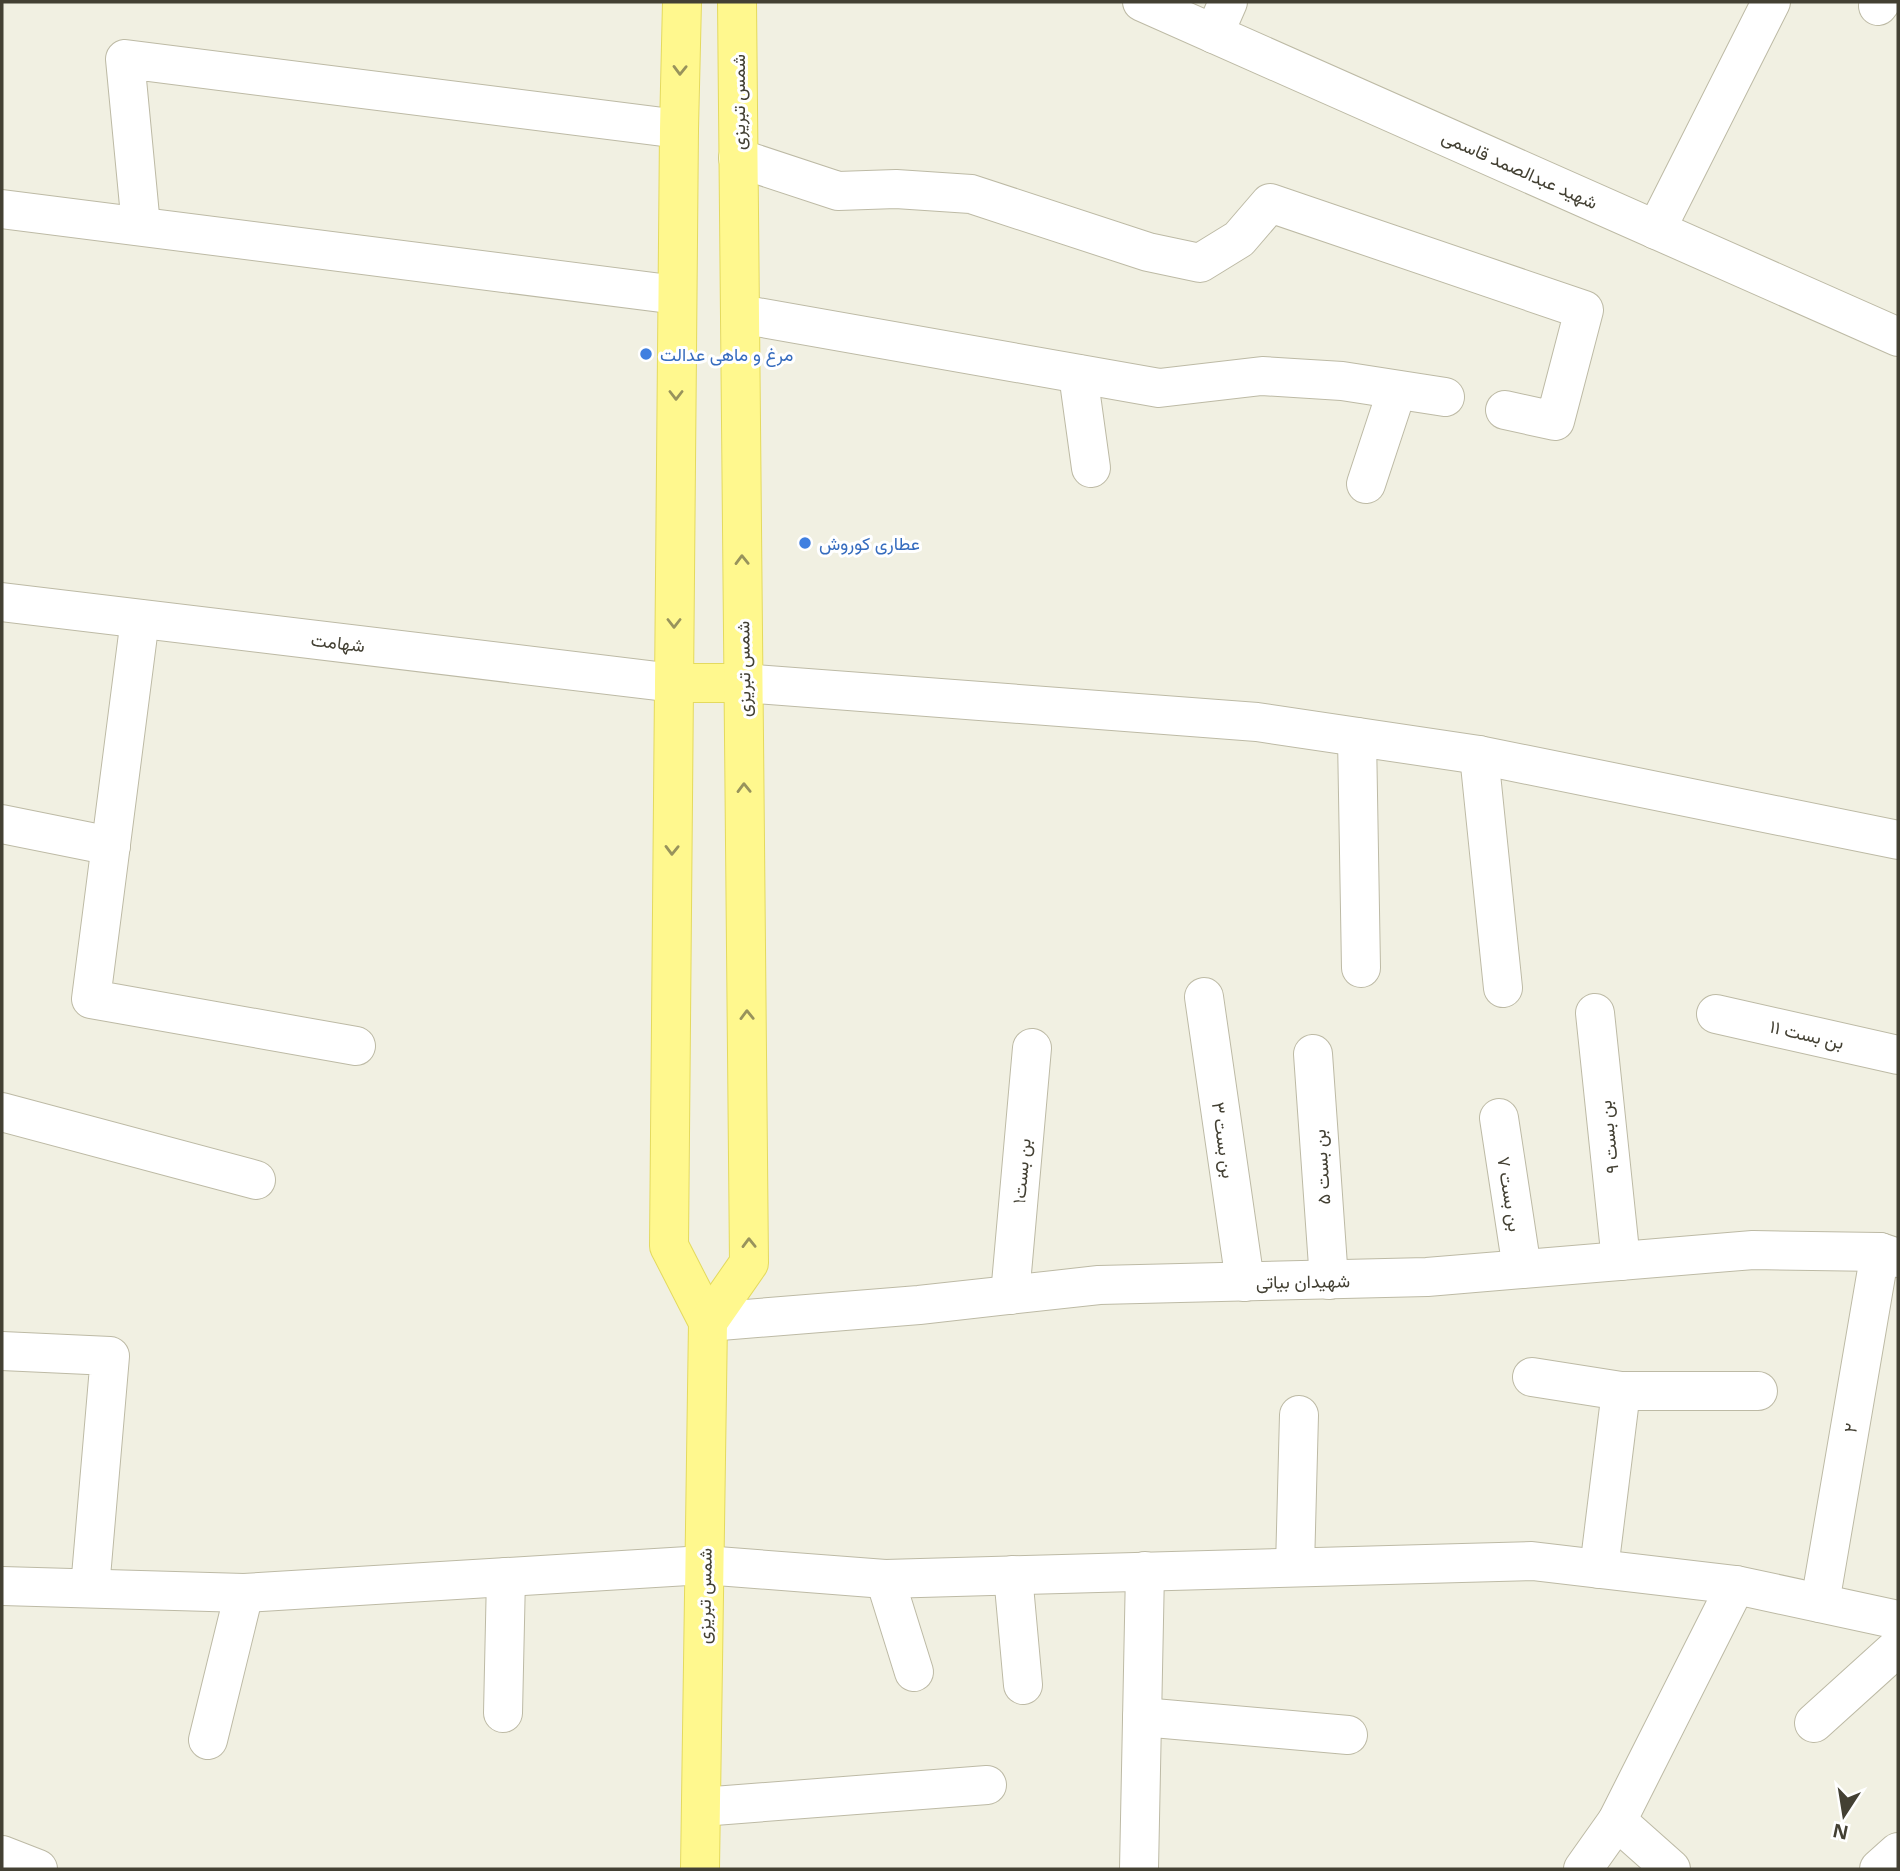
<svg xmlns="http://www.w3.org/2000/svg" width="1900" height="1871" font-family="'Noto Sans',Vazirmatn,sans-serif">
	<rect width="100%" height="100%" fill="#f1f0e2"/>
	<g fill="none" stroke-linecap="round" stroke-linejoin="round">
		<!-- minor casing -->
		<g stroke="#bdbaa5" stroke-width="40">
			<g id="minor">
				<path d="M1142 2 1898 337"/>
				<path d="M1878 6 1881 2"/>
				<path d="M1214 34 1228 2"/>
				<path d="M738 158 838 191 896 189 971 194 1148 252 1200 263 1239 239 1270 203 1584 310 1555 421 1505 410"/>
				<path d="M2 209 677 295"/>
				<path d="M141 226 125 59 679 129"/>
				<path d="M1656 230 1771 2"/>
				<path d="M740 314 1159 388 1262 376 1342 381 1445 397"/>
				<path d="M1078 374 1091 468"/>
				<path d="M1366 484 1397 390"/>
				<path d="M2 602 674 683"/>
				<path d="M140 619 91 999 356 1046"/>
				<path d="M743 683 1257 722 1479 755 1898 840"/>
				<path d="M1357 737 1361 968"/>
				<path d="M1479 755 1503 988"/>
				<path d="M2 824 111 846"/>
				<path d="M1204 997 1245 1282"/>
				<path d="M1595 1013 1621 1261"/>
				<path d="M1716 1014 1898 1055"/>
				<path d="M1313 1054 1329 1280"/>
				<path d="M2 1112 256 1180"/>
				<path d="M1499 1118 1522 1269"/>
				<path d="M1010 1295 1032 1048"/>
				<path d="M708 1322 919 1305 1099 1285 1427 1277 1753 1250 1880 1252 1898 1258"/>
				<path d="M2 1351 110 1356 90 1588"/>
				<path d="M1532 1377 1621 1391H1758"/>
				<path d="M1295 1567 1299 1415"/>
				<path d="M1599 1569 1621 1391"/>
				<path d="M1013 1575 1023 1685"/>
				<path d="M885 1579 914 1672"/>
				<path d="M2 1586 244 1593 704 1565 885 1579 1532 1561 1736 1585 1898 1620"/>
				<path d="M1820 1603 1880 1252"/>
				<path d="M503 1713 506 1577"/>
				<path d="M1142 1717 1348 1735"/>
				<path d="M1814 1723 1898 1647"/>
				<path d="M208 1740 244 1593"/>
				<path d="M701 1807 987 1785"/>
				<path d="M1617 1821 1671 1869"/>
				<path d="M2 1855 38 1869"/>
				<path d="M1139 1869 1145 1571"/>
				<path d="M1583 1869 1617 1821 1736 1585"/>
				<path d="M1879 1869 1898 1852"/>
			</g>
		</g>
		<!-- major casing -->
		<g stroke="#e4da5e" stroke-width="40">
			<g id="major">
				<path d="M682 2 679 129 669 1246 708 1322 700 1869"/>
				<path d="M674 683H743"/>
				<path d="M708 1322 749 1263 737 2"/>
			</g>
		</g>
		<!-- minor -->
		<use href="#minor" stroke="#fff" stroke-width="38"/>
		<!-- major -->
		<use href="#major" stroke="#fff88e" stroke-width="38"/>
	</g>
	<!-- one-way arrows -->
	<defs><path id="oneway-chevron" d="M-2-3.5L2.5 0L-2 3.5" fill="none" stroke-width="1.6" stroke-linecap="round" stroke-linejoin="round" transform="scale(1.75)"/></defs>
	<g stroke="#98935c">
		<use href="#oneway-chevron" transform="translate(680 70) rotate(91)"/>
		<use href="#oneway-chevron" transform="translate(676 395) rotate(90)"/>
		<use href="#oneway-chevron" transform="translate(742 560) rotate(-91)"/>
		<use href="#oneway-chevron" transform="translate(674 623) rotate(90)"/>
		<use href="#oneway-chevron" transform="translate(744 788) rotate(-91)"/>
		<use href="#oneway-chevron" transform="translate(672 850) rotate(91)"/>
		<use href="#oneway-chevron" transform="translate(747 1015) rotate(-91)"/>
		<use href="#oneway-chevron" transform="translate(749 1243) rotate(-91)"/>
	</g>
	<!-- markers -->
	<g fill="#3f7fe0" stroke="#fff" stroke-width="2.5">
		<circle cx="646" cy="354" r="7"/>
		<circle cx="805" cy="543" r="7"/>
	</g>
	<g text-anchor="middle" dominant-baseline="central" stroke-width="6" stroke-linejoin="round" paint-order="stroke">
		<!-- street labels -->
		<g font-size="18" fill="#434033" stroke="#fff">
			<text transform="translate(738 102) rotate(-90)">شمس تبریزی</text>
			<text transform="translate(1520 169) rotate(24)">شهید عبدالصمد قاسمی</text>
			<text transform="translate(338 642) rotate(7)">شهامت</text>
			<text transform="translate(743 669) rotate(-91)">شمس تبریزی</text>
			<text transform="translate(1807 1034) rotate(13)">بن بست ۱۱</text>
			<text transform="translate(1608 1137) rotate(-96)">بن بست ۹</text>
			<text transform="translate(1224 1140) rotate(82)">بن بست ۳</text>
			<text transform="translate(1321 1167) rotate(-94)">بن بست ۵</text>
			<text transform="translate(1021 1171) rotate(-85)">بن بست۱</text>
			<text transform="translate(1510 1194) rotate(81)">بن بست ۷</text>
			<text transform="translate(1303 1281) rotate(-1)">شهیدان بیاتی</text>
			<text transform="translate(1850 1428) rotate(-80)">۲</text>
			<text transform="translate(704 1596) rotate(-89)">شمس تبریزی</text>
		</g>
		<!-- shop labels -->
		<g font-size="18" fill="#366cbe" stroke="#fff" text-anchor="start">
			<text x="660" y="354">مرغ و ماهی عدالت</text>
			<text x="819" y="543">عطاری کوروش</text>
		</g>
	</g>
	<!-- border -->
	<rect width="1900" height="1871" fill="none" stroke="#434033" stroke-width="7"/>
	<!-- north arrow -->
	<g transform="translate(1844 1815) rotate(192)" stroke="#ffffff" stroke-width="5" paint-order="stroke">
	<path d="M0-5L12 26L0 18L-12 26Z" fill="#434033"/>
	<text y="-10" font-size="19" font-weight="bold" text-anchor="middle" fill="#434033">N</text>
	</g>
</svg>
